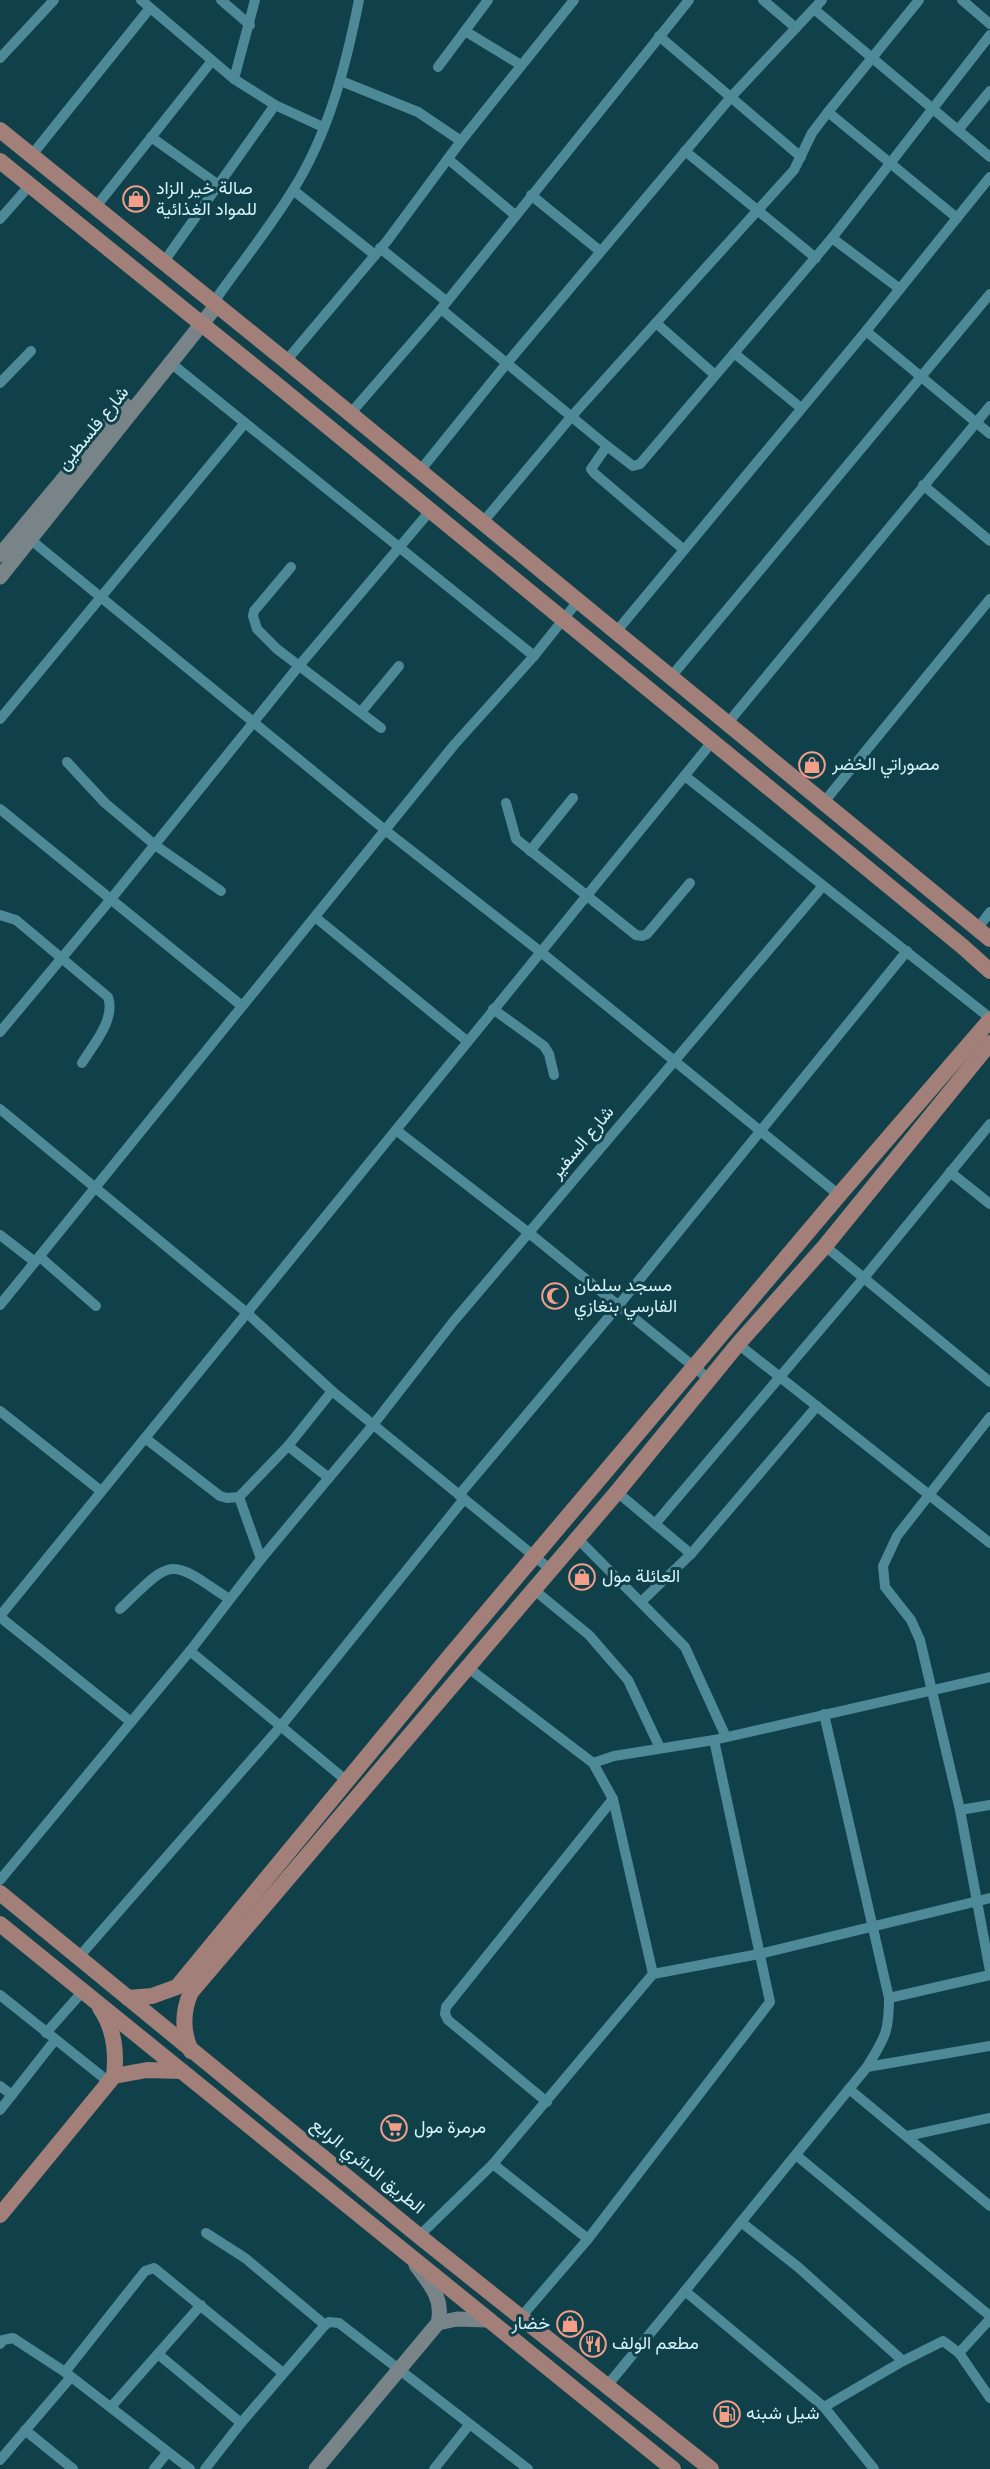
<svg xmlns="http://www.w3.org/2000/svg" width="990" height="2469" font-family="Overpass,Vazirmatn,sans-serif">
	<rect width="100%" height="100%" fill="#104049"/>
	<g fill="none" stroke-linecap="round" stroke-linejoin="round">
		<!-- street -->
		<g stroke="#4d8996" stroke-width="10">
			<path d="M141 0 234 79 275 105 323 127"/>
			<path d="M221 0 250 25"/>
			<path d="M763 0 796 28"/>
			<path d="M962 0 990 24"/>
			<path d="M814 9 990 157"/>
			<path d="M465 31 521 65"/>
			<path d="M659 36 801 157"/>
			<path d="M0 58 54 0"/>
			<path d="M438 67 488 0"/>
			<path d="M234 79 255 0"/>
			<path d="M341 81 418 112 461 141"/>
			<path d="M828 112 957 218"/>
			<path d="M958 130 990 91"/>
			<path d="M151 137 220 186"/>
			<path d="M685 151 816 258"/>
			<path d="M31 156 150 8"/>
			<path d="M448 159 515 215"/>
			<path d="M293 190 375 255"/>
			<path d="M531 195 600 251"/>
			<path d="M95 208 211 62"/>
			<path d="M0 219 30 185"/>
			<path d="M832 238 900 289"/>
			<path d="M380 248 446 301"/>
			<path d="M163 263 275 105"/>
			<path d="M216 306 218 296C243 261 270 227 293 190 329 133 346 65 359 0"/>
			<path d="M441 309 607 446 633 466 640 464 832 238 990 35"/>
			<path d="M656 323 715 375"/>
			<path d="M866 331 990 434"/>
			<path d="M734 353 801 408"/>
			<path d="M286 361 387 241 461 141 574 0"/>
			<path d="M172 364 534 656"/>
			<path d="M0 383 31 351"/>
			<path d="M350 414 441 309 689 0"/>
			<path d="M607 446 591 469 594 473 683 549"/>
			<path d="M419 472 507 363 731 97 822 0"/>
			<path d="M923 485 990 541"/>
			<path d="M483 522 571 417 794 170 812 133 828 112 919 0"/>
			<path d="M31 540 385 830 542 953 839 1195"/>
			<path d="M291 567 254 611 253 616 257 629 277 649 381 728"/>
			<path d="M616 632 866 331 990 177"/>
			<path d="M670 678 990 294"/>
			<path d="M361 712 399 666"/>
			<path d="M0 719 245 423"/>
			<path d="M727 724 990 406"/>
			<path d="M67 762 105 803 155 845 221 891"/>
			<path d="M685 776 990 1018"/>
			<path d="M824 802 990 599"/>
			<path d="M506 803 516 839 636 935 642 936 647 934 690 883"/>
			<path d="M0 809 242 1006"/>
			<path d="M530 851 573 798"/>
			<path d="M0 915 16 920 108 997C116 1019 93 1045 82 1063"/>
			<path d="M315 917 467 1041"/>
			<path d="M978 928 990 912"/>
			<path d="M493 1009 544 1046 549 1054 554 1075"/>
			<path d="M0 1032 111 899 298 667 430 511"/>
			<path d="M0 1109 247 1313 332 1391 550 1569"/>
			<path d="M396 1130 529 1233 709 1379"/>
			<path d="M950 1172 990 1204"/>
			<path d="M0 1235 35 1262"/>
			<path d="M825 1246 990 1382"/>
			<path d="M40 1257 96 1306"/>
			<path d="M0 1305 454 745 534 656 578 601"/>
			<path d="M738 1344 990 1543"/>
			<path d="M0 1411 101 1491"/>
			<path d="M990 1417 897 1536 883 1566 885 1587 911 1620 920 1640 960 1810 990 1971"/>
			<path d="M145 1438 220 1496 227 1498 239 1497 288 1446 332 1391"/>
			<path d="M288 1446 329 1478"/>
			<path d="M617 1492 691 1554"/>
			<path d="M459 1495 618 1306 907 951"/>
			<path d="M239 1497 261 1559"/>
			<path d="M655 1524 863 1279 990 1124"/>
			<path d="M577 1538 685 1647 726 1737"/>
			<path d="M533 1589 589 1635 628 1680 660 1748"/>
			<path d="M642 1601 691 1554 817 1406"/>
			<path d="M120 1609C173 1558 168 1557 229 1599"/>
			<path d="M0 1616 712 742"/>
			<path d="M0 1617 131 1722"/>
			<path d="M190 1651 347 1781"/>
			<path d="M467 1667 593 1763 613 1799 653 1974"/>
			<path d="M593 1763 614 1756 714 1740"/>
			<path d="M960 1810 990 1805"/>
			<path d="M0 1880 190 1651 261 1559 373 1425 453 1322 822 887"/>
			<path d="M78 1958 281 1726 464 1499"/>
			<path d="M0 1995 109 2082"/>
			<path d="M889 1998 990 1975"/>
			<path d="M46 2033 83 1991"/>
			<path d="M867 2067 990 2046"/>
			<path d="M0 2086 12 2095"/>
			<path d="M849 2089 990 2206"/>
			<path d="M547 2102 448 2020 445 2014 446 2007 613 1799"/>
			<path d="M0 2110 55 2040"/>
			<path d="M907 2136 990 2118"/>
			<path d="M796 2155 990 2316"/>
			<path d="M741 2222 798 2267 903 2361"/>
			<path d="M206 2233 245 2258 325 2325 329 2322 339 2323 528 2469"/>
			<path d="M419 2236 493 2164"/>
			<path d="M588 2239 493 2164 653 1974 759 1954 990 1898"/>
			<path d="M685 2291 867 2067C885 2037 889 2033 889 1998L824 1714"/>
			<path d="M521 2317 588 2239 770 2002 714 1740 990 1677"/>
			<path d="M0 2344 3 2340 13 2338 65 2372 190 2469"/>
			<path d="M959 2353 990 2319"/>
			<path d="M158 2354 241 2423"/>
			<path d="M65 2372 145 2271 154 2268 283 2373"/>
			<path d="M606 2387 685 2291 824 2407 903 2361 943 2341 959 2353 990 2398"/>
			<path d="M111 2407 201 2305"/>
			<path d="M824 2407 874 2469"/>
			<path d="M25 2430 73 2469"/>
			<path d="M0 2460 71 2377"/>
			<path d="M154 2469 167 2453"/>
			<path d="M205 2469 241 2423 325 2325"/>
			<path d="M434 2469 469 2425"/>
		</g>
		<!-- secondary -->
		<g stroke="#788487" stroke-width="15">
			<path d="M0 555 125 405"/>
			<path d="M0 577 216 306"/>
			<path d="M438 2323 457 2319 487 2320"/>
			<path d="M316 2469 438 2323C444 2299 430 2284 416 2265"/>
		</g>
		<!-- primary -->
		<g stroke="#a27f78" stroke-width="16">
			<path d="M0 130 286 361 990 939"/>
			<path d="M0 161 271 380 962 946 990 971"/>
			<path d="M0 1893 419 2236 711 2469"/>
			<path d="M0 1924 673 2469"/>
			<path d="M128 1998 152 1996 177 1987 449 1657 839 1195 990 1020"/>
			<path d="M191 2051C182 2031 182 2012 191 1992L617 1492 738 1344 825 1246 990 1043"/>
			<path d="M114 2076 147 2070 181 2071"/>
			<path d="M0 2215 114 2076C117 2051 114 2028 100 2008"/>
		</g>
	</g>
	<!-- icons -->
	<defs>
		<g id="shop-ring" transform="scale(1.35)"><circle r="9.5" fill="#104049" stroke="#f49e8a" stroke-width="1.5"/><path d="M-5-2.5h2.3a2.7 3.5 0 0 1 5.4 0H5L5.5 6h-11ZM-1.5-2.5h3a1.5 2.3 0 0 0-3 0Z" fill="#f49e8a"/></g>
		<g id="mosque-ring" transform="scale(1.35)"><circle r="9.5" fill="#104049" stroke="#f49e8a" stroke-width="1.5"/><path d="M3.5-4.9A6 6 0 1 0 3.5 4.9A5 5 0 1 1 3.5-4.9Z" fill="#f49e8a"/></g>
		<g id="supermarket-ring" transform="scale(1.35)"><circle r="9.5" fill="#104049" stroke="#f49e8a" stroke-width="1.5"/><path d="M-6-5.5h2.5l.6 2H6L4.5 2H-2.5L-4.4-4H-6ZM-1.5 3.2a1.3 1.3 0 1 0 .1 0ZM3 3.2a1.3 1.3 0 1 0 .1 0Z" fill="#f49e8a"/></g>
		<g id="restaurant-ring" transform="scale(1.35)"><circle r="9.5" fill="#104049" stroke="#f49e8a" stroke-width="1.5"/><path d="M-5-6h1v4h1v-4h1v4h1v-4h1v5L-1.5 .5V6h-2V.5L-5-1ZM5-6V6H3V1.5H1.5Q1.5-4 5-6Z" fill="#f49e8a"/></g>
		<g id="fuel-ring" transform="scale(1.35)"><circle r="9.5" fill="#104049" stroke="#f49e8a" stroke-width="1.5"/><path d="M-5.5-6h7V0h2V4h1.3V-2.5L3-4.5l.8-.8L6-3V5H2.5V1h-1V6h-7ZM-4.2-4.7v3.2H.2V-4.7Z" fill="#f49e8a"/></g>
	</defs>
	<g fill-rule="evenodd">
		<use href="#shop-ring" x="136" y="199"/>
		<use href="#shop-ring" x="812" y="765"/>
		<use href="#mosque-ring" x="555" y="1296"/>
		<use href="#shop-ring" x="582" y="1577"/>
		<use href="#supermarket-ring" x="394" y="2128"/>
		<use href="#shop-ring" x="570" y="2324"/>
		<use href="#restaurant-ring" x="593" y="2344"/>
		<use href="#fuel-ring" x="727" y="2414"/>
	</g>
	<g text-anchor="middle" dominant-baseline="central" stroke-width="6" stroke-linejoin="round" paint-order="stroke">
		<!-- poi labels -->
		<g font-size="18" fill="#d5f3fa" stroke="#104049" text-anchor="start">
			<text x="156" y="189">صالة خير الزاد<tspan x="156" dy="21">للمواد الغذائية</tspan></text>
			<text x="832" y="765">مصوراتي الخضر</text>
			<text x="574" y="1286">مسجد سلمان<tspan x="574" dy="21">الفارسي بنغازي</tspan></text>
			<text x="602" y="1577">العائلة مول</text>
			<text x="414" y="2128">مرمرة مول</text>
			<text x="550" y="2324" text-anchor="end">خضار</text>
			<text x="612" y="2344">مطعم الولف</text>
			<text x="746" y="2414">شيل شبنه</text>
		</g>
		<!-- street labels -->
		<g font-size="18" fill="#d5f3fa" stroke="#104049">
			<text transform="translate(94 429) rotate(-51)">شارع فلسطين</text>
			<text transform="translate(583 1143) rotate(-50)">شارع السفير</text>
			<text transform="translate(367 2167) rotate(39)">الطريق الدائري الرابع</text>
		</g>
	</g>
</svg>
